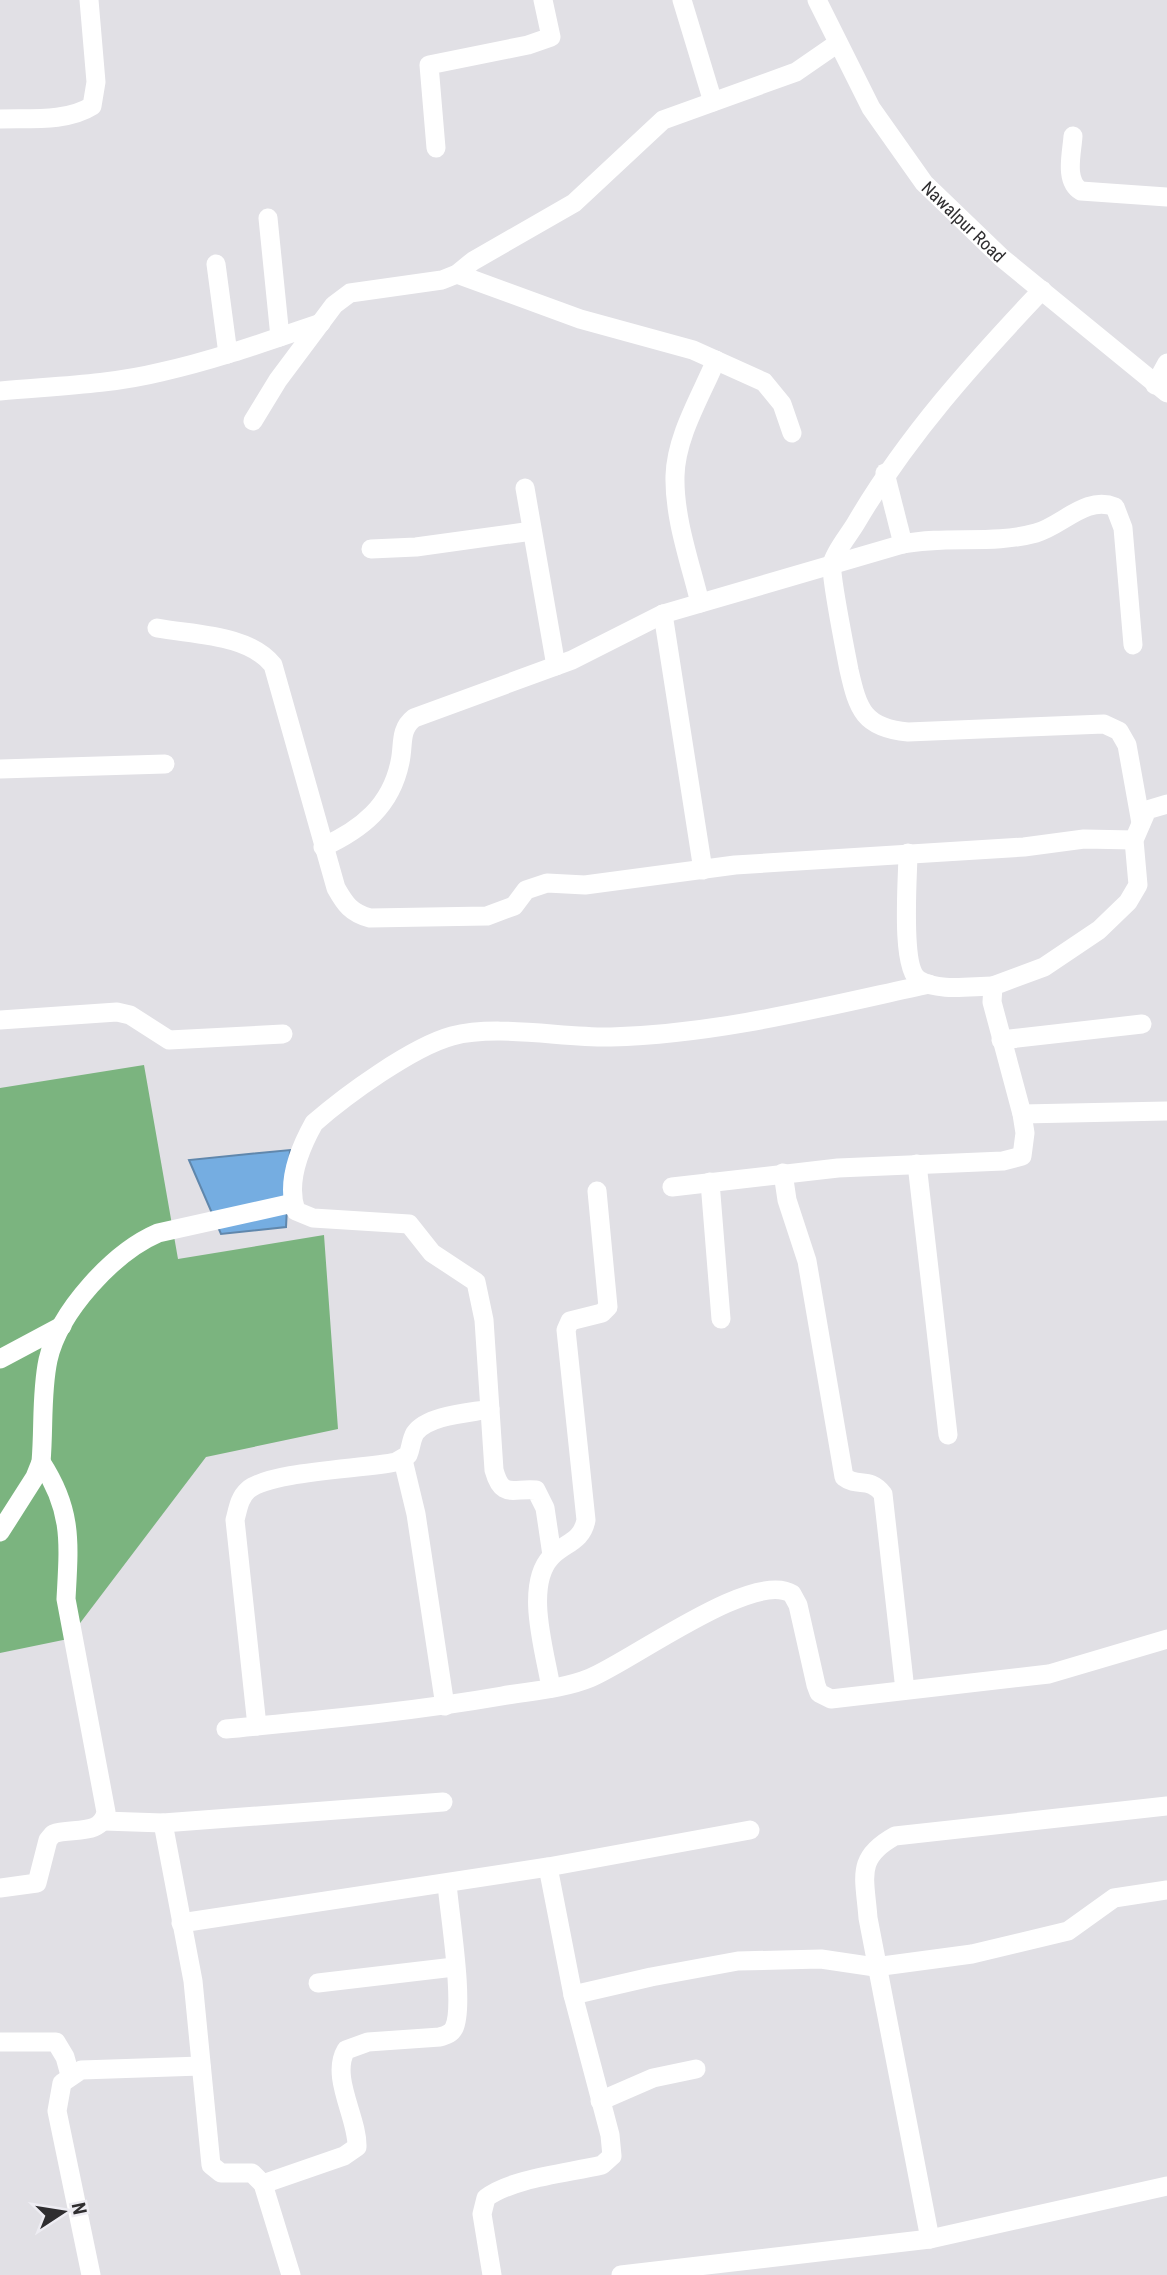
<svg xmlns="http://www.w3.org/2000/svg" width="1167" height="2275" font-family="'Roboto Condensed',sans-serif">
	<rect width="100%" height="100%" fill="#e1e0e5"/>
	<!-- forest -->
	<path fill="#7bb47f" d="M144 1065 178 1259 324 1235 338 1429 206 1457 68 1639 0 1653V1088Z"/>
	<!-- water -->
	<path fill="#75ade1" stroke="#6087ac" stroke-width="2" d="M290 1150 286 1227 221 1234 189 1160Z"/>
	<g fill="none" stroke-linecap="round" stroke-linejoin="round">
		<!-- minor -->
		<g stroke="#fff" stroke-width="19">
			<path d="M682 0 713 102"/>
			<path id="s1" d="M817 0 871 108 924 183 1002 258 1167 393"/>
			<path d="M0 119C29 118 67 122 92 106L96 82 89 0"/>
			<path d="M1073 136C1072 153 1064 181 1081 191L1167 197"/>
			<path d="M436 148 429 65 528 45 551 37 543 0"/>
			<path d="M268 218 280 337"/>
			<path d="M216 264 228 354"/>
			<path d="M457 274 580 319 693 350 764 382 782 404 792 433"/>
			<path d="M1042 290C974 362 907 436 856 523 849 535 835 551 832 564 830 575 846 654 849 670 858 710 864 728 908 732L1104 724 1119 731 1127 745 1141 823"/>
			<path d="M1155 385 1167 363"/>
			<path d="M0 391C54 386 108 385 161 372 215 360 268 341 321 323"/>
			<path d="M253 421 278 380 334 305 350 293 442 280 457 274 473 261 574 203 663 120 796 72 838 43"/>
			<path d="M885 473 903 544"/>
			<path d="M525 488 556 666"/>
			<path d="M371 549 416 547 532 531"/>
			<path d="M700 603C690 562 674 518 675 476 676 436 701 396 716 360"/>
			<path d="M663 614 703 870"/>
			<path d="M157 628C194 635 248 634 273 665L336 888C345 904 351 913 370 918L487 916 514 906 526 890 547 883 585 885 735 865 1024 847 1084 839 1134 840"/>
			<path d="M0 769 165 764"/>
			<path d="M323 847C362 829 391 806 400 762 404 744 399 730 414 718L572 660 663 614 903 544C947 535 992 545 1036 533 1062 526 1086 495 1115 507L1123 528 1133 645"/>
			<path d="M908 853C908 876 900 968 919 980 938 992 971 986 993 986"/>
			<path d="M0 1020 117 1012 130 1015 169 1040 283 1034"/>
			<path d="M1001 1040 1142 1024"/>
			<path d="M1022 1114 1167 1111"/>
			<path d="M917 1164 948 1435"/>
			<path d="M783 1173 787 1200 807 1261 844 1477C858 1488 869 1476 883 1494L905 1690"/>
			<path d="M710 1182 721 1319"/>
			<path d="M672 1187 838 1168 1003 1161 1022 1156 1025 1133 1022 1114 992 1002 993 986 1044 967 1099 930 1128 902 1138 885 1134 840 1147 810 1167 804"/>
			<path d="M0 1359 62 1326"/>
			<path d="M403 1460 416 1514 445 1706"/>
			<path d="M0 1532 35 1477 41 1462C44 1428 41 1393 48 1360 59 1311 114 1252 158 1233L293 1203"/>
			<path d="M552 1555 545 1508 536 1490C512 1488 502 1499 494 1470L484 1320 476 1282 432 1253 409 1224 313 1218 296 1211C286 1183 300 1148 314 1123 346 1095 412 1047 452 1036 497 1024 563 1038 611 1037 719 1034 823 1007 929 984"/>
			<path d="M551 1688C545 1651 524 1586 551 1557 564 1543 582 1542 586 1520L566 1330 570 1321 602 1313 608 1307 597 1191"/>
			<path d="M257 1726 235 1520C238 1509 239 1498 248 1490 270 1471 363 1469 396 1462L408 1455C411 1448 411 1440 415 1433 428 1415 469 1413 490 1409"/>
			<path d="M226 1729C318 1720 410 1712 502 1696 530 1691 563 1689 590 1678 630 1662 754 1569 792 1594L798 1605 816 1685 819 1693 831 1699 1049 1674 1167 1639"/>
			<path d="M104 1821 163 1823 443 1802"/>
			<path d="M163 1823 193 1981 211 2165 221 2173H252L263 2184 291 2275"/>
			<path d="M0 1888 37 1883 48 1840 53 1834C71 1827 101 1837 106 1812L66 1599C69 1543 73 1511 41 1462"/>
			<path d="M181 1923 548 1867 750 1830"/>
			<path d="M318 1983 454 1967"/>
			<path d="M573 1995 651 1977 738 1961 821 1959 875 1967 972 1954 1068 1931 1114 1898 1167 1890"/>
			<path d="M0 2042H56L65 2057 70 2075"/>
			<path d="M600 2101 653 2078 696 2069"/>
			<path d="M263 2184 344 2156 357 2147C358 2118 330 2077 346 2050L368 2042 440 2037C446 2035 451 2034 454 2028 465 2006 449 1912 447 1883"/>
			<path d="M930 2239 868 1918C865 1877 855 1858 895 1836L1167 1806"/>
			<path d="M91 2275 57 2111 62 2083 81 2070 201 2066"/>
			<path d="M492 2275 482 2214 486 2198C512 2178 569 2173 602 2165L612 2156 610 2135 573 1995 548 1867"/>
			<path d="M621 2275 930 2239 1167 2186"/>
		</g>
	</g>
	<g text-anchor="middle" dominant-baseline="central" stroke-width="6" stroke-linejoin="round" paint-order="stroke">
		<!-- street labels -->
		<g font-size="18" fill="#2f2e30" stroke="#eeedf3">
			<text stroke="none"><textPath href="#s1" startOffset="268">Nawalpur Road</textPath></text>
		</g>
	</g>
	<!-- north arrow -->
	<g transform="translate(63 2212) rotate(78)" stroke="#eeedf3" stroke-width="5" paint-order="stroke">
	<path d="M0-5L12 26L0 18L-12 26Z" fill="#2f2e30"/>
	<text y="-10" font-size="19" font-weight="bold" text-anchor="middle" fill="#2f2e30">N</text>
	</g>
</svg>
